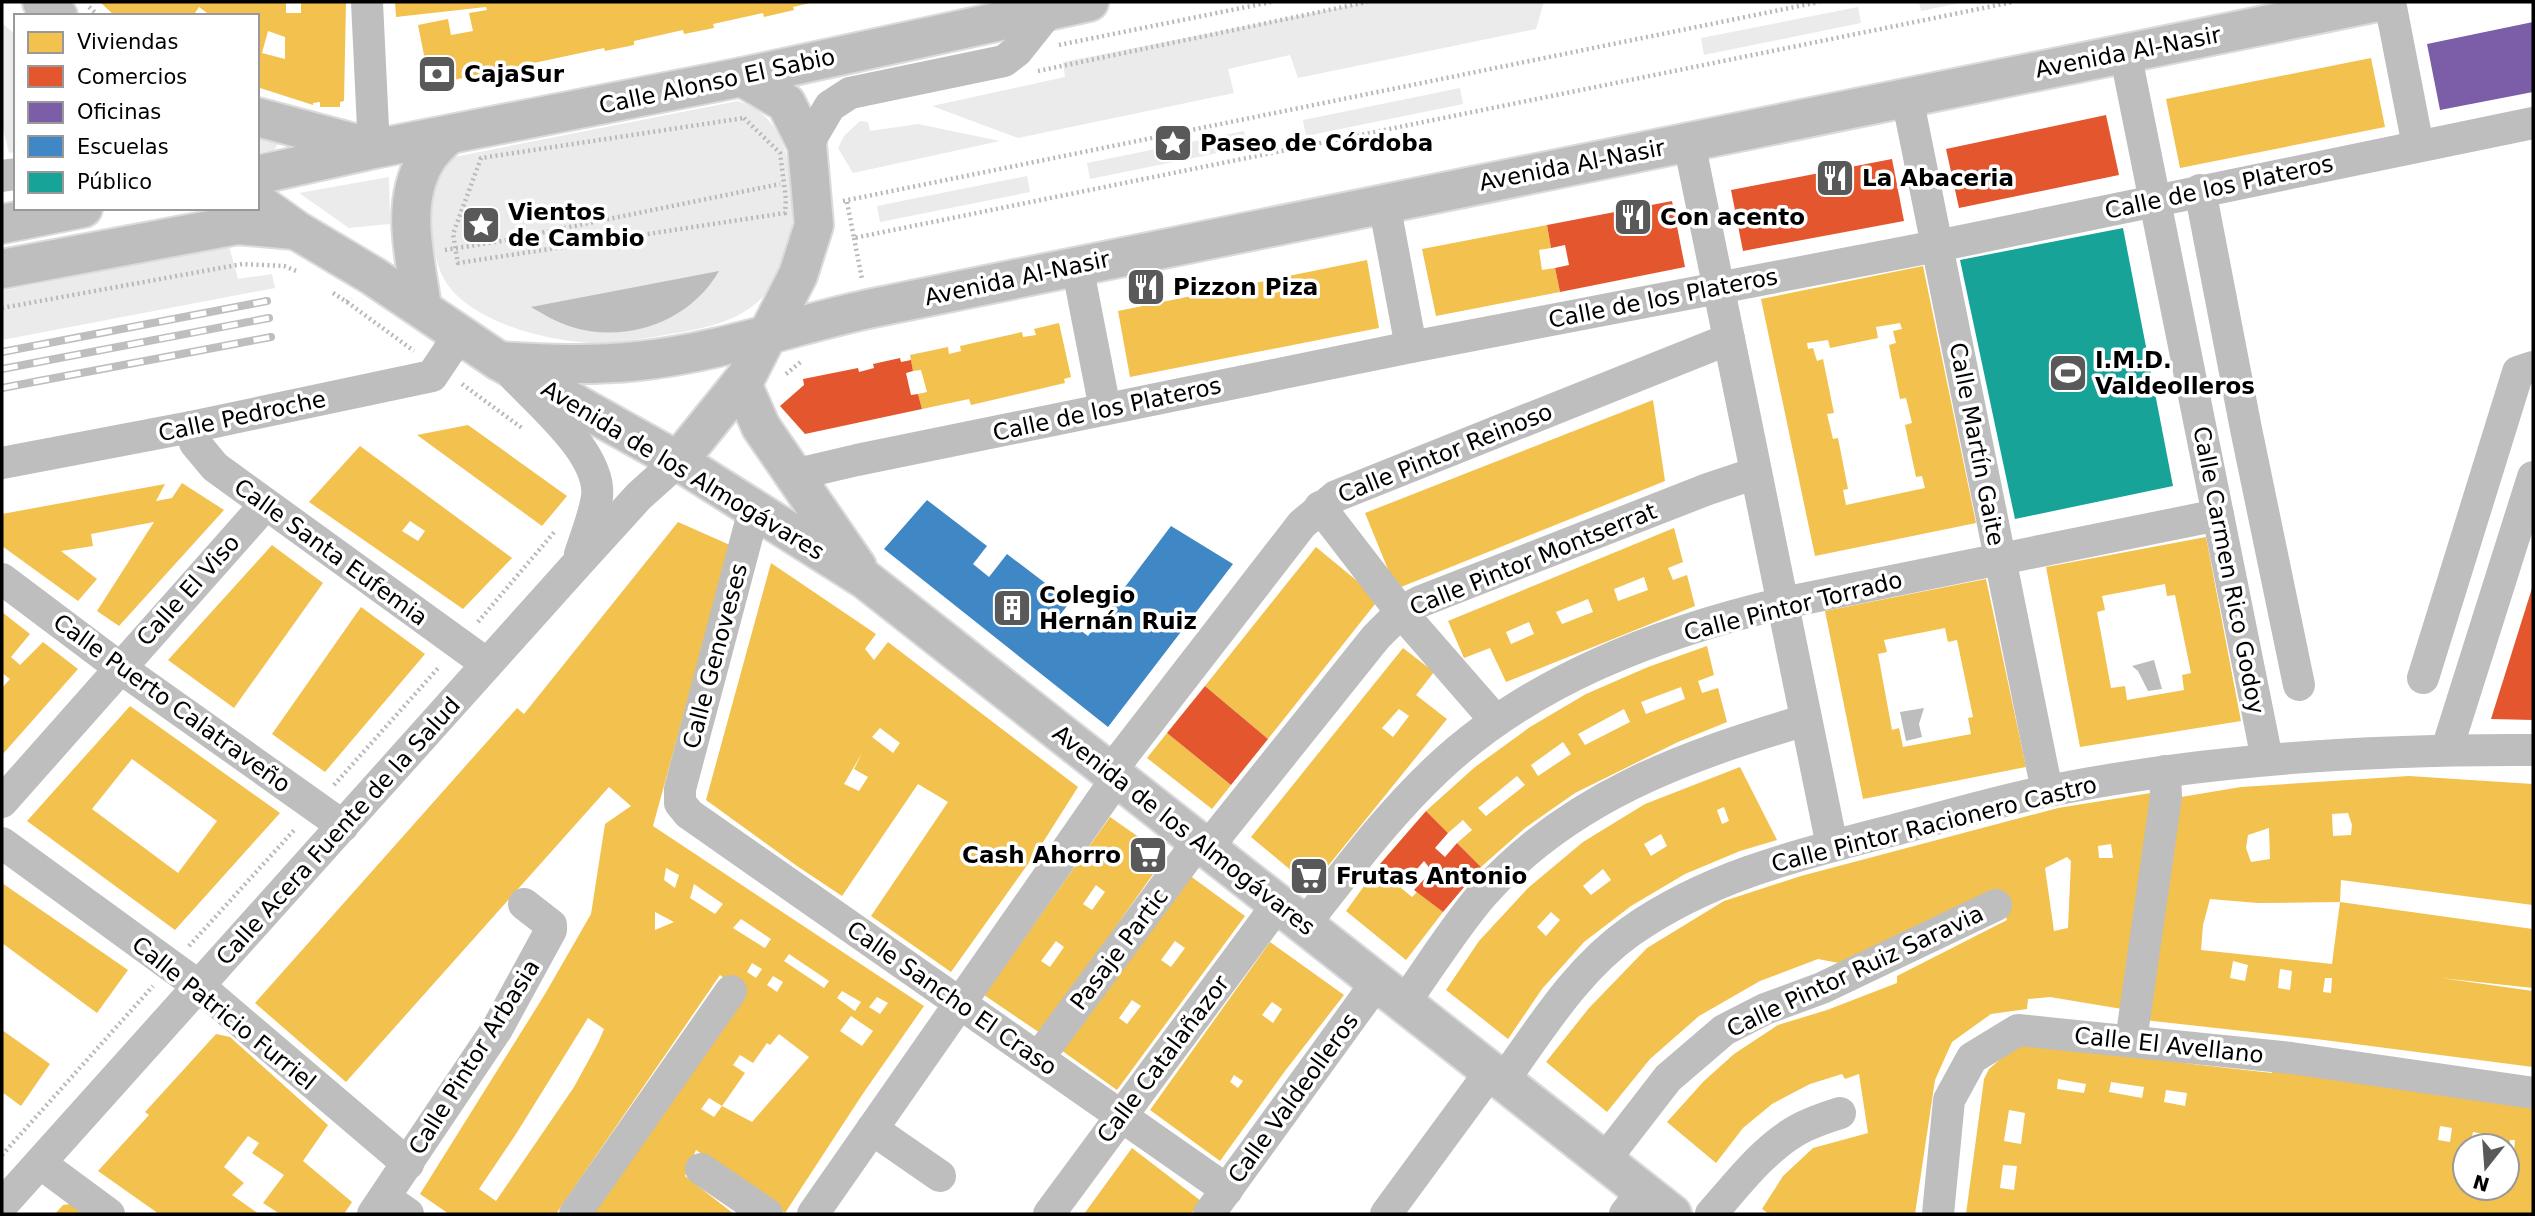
<svg xmlns="http://www.w3.org/2000/svg" width="2535" height="1216" font-family="'DejaVu Sans',sans-serif">
	<rect width="100%" height="100%" fill="#fff"/>
	<!-- green -->
	<g fill="#ebebeb">
		<path d="M1368 2H1544L1536 29 1298 78 1290 55 1228 69 1234 93 1018 138 932 106 1065 77 1063 62Z"/>
		<path d="M1919 2H1964L1921 11Z"/>
		<path d="M1858 7 1861 23 1704 55 1701 38Z"/>
		<path d="M2 23 16 35V152L9 153 2 125Z"/>
		<path d="M1460 88 1463 104 1306 136 1303 120Z"/>
		<path d="M738 101C780 115 790 153 792 195 793 232 794 259 769 290 742 323 704 328 665 335 646 338 626 342 607 343 559 345 469 324 444 279 436 264 433 245 430 228 426 198 431 177 454 157Z"/>
		<path d="M860 121 868 122 870 131 918 124 1000 141 853 173 838 148 844 136Z"/>
		<path d="M257 129 280 141 274 150 257 153Z"/>
		<path d="M1244 131 1247 147 1090 179 1087 163Z"/>
		<path d="M1027 176 1030 192 880 222 877 206Z"/>
		<path d="M389 177 390 224 349 228 299 193Z"/>
		<path d="M229 246 238 279 272 274 275 288 2 340V291Z"/>
	</g>
	<!-- water -->
	<g fill="#bdbdbd">
		<path d="M719 271C690 322 624 345 569 326 556 322 543 314 531 307Z"/>
		<path d="M2154 660 2162 689 2148 691 2138 671 2132 666Z"/>
		<path d="M1924 708 1919 724 1922 737 1906 741 1900 712Z"/>
	</g>
	<!-- homes -->
	<g fill="#f2c14e" fill-rule="evenodd">
		<path d="M100 2H286V13H301V2H346L344 101 340 102V107H320V102L313 103V105L257 87V16H211L199 7 193 16H115ZM268 31 285 37V59L262 53Z"/>
		<path d="M395 2H810V3L793 7 794 10 764 17 763 13 713 24 714 28 684 34 683 30 634 41V45L605 51 604 48 430 85 418 25 448 19 451 35 473 31 469 13 487 10 486 7 396 17Z"/>
		<path d="M2371 58 2385 127 2180 168 2166 99Z"/>
		<path d="M1547 225 1551 248 1539 250 1542 270 1555 268 1560 292 1436 316 1422 249Z"/>
		<path d="M1367 260 1379 328 1130 377 1118 311Z"/>
		<path d="M1923 266 1976 523 1815 556 1761 299ZM1900 323 1902 329 1893 331 1896 343 1889 345 1900 399 1906 398 1912 423 1905 425 1916 477 1922 476 1925 488 1846 505 1843 490 1848 489 1838 438 1833 439 1827 414 1834 413 1823 359 1817 361 1813 348 1808 349 1807 343 1828 340 1830 348 1878 338 1876 327Z"/>
		<path d="M1059 323 1071 377 1064 379 1065 383 971 405 969 399 922 409 918 394 927 392 921 370 913 371 910 355 948 347 949 354 961 351 960 346 1022 332 1023 337 1036 335 1034 329Z"/>
		<path d="M1653 400 1665 481 1396 589 1365 513Z"/>
		<path d="M468 425 567 496 542 526 417 435Z"/>
		<path d="M360 446 512 558 463 609 309 502ZM410 521 425 531 418 541 402 531Z"/>
		<path d="M182 483 224 510 119 626 97 611 154 522 91 534 93 546 61 551 97 579 78 601 2 546V514L165 484 156 501 172 498Z"/>
		<path d="M678 522 730 545 653 826 924 1006 862 1095 785 1213 696 1150 685 1176 734 1214H587L743 994 720 975 556 1214H449L420 1194 545 994 591 914 605 824 631 806 609 787 346 1082 255 1003 517 708 524 714ZM666 868 679 875 675 888 664 880ZM694 884 723 904 715 914 690 898ZM655 912 674 922 655 930ZM741 919 771 939 765 948 733 928ZM789 954 829 981 824 988 784 961ZM752 963 762 969 756 978 747 972ZM773 976 783 982 777 992 767 985ZM842 991 861 1002 855 1011 837 998ZM877 997 888 1003 880 1014 869 1007ZM851 1016 873 1031 862 1046 840 1031ZM588 1018 604 1029 598 1043 574 1087 496 1201 479 1189 516 1134ZM779 1034 809 1057 752 1122 722 1106 745 1073 733 1065 740 1055 753 1063 767 1043 770 1045ZM709 1098 722 1106 714 1117 701 1109Z"/>
		<path d="M1674 528 1683 562 1668 568 1673 580 1687 575 1695 606 1506 682 1490 648 1464 658 1448 621ZM1644 577 1648 590 1618 601 1614 589ZM1588 599 1593 612 1562 624 1556 612ZM1529 622 1534 634 1511 644 1506 632Z"/>
		<path d="M2206 537 2241 721 2080 747 2046 567ZM2165 584 2167 596 2175 595 2191 673 2182 675 2184 690 2127 700 2125 686 2111 688 2097 612 2105 610 2102 596Z"/>
		<path d="M272 545 323 583 234 708 168 660Z"/>
		<path d="M1316 547 1379 599 1268 739 1205 686Z"/>
		<path d="M771 563 876 634 865 649 874 660 888 642 1078 787 1040 847 951 972 871 916 948 802 918 784 842 896 797 866 706 800ZM880 728 900 743 893 753 872 737ZM862 753 854 769 868 777 859 791 844 784Z"/>
		<path d="M1986 579 2026 767 1863 799 1825 611ZM1945 628 1948 642 1957 640 1973 717 1968 718 1971 734 1903 747 1899 728 1892 730 1878 654 1887 652 1884 640Z"/>
		<path d="M361 607 425 654 325 772 272 734Z"/>
		<path d="M2 612 30 634 11 657 20 665 43 642 78 669 2 755V688L10 679 2 673Z"/>
		<path d="M1707 646 1714 675 1698 681 1702 693 1718 688 1727 722 1678 742 1575 793 1525 828 1481 867 1457 843 1472 830 1463 820 1448 833 1426 811 1475 767 1530 727 1586 694 1648 667ZM1681 687 1685 699 1646 714 1641 702ZM1624 709 1630 722 1585 745 1578 734ZM1563 742 1571 754 1538 776 1531 765ZM1517 776 1525 785 1486 816 1478 808Z"/>
		<path d="M1403 648 1434 672 1416 695 1447 719 1311 887 1251 837ZM1399 709 1409 716 1393 737 1382 728Z"/>
		<path d="M130 706 280 813 175 930 27 821ZM132 759 217 821 178 873 92 809Z"/>
		<path d="M1167 733 1231 785 1212 809 1147 758Z"/>
		<path d="M1740 767 1777 840 1740 851 1685 874 1631 906 1584 942 1542 989 1508 1039 1446 990 1479 941 1528 888 1583 842 1645 804ZM1724 807 1729 821 1722 824 1717 810ZM1661 834 1667 846 1651 856 1644 844ZM1603 869 1611 880 1591 895 1583 886ZM1551 912 1560 920 1546 936 1537 927Z"/>
		<path d="M2409 776 2533 784V905L2341 880 2340 902 2533 929V988L2441 978 2533 991V1067L2324 1040 2144 1020 2175 798 2241 787ZM2348 813 2352 825 2351 835 2333 836 2332 814ZM2269 828 2270 859 2251 862 2246 848 2248 835ZM2210 899 2258 903 2340 902 2332 964 2201 950 2203 925ZM2233 961 2248 965 2245 981 2230 978ZM2280 969 2292 971 2290 990 2278 988ZM2325 978H2332L2331 993 2323 992Z"/>
		<path d="M2157 792 2128 1010 2050 997 2028 999 2027 1009 1991 1014 1952 1042 1935 1080 1915 1214H1769L1762 1209 1783 1176 1813 1148 1868 1133 1859 1074 1845 1079 1842 1074 1810 1084 1772 1104 1743 1128 1716 1163 1667 1122 1704 1081 1734 1054 1778 1025 1827 1010 1897 983V976L2007 920 1995 892 1844 964 1818 959 1760 981 1699 1016 1650 1059 1607 1112 1546 1062 1589 1008 1647 948 1724 901 1801 876 2058 808ZM2111 844 2113 858H2099L2098 846ZM2067 857 2071 861 2068 928 2054 931 2045 868Z"/>
		<path d="M1110 817 1166 856 1040 1033 984 995ZM1096 885 1105 892 1092 910 1083 904ZM1056 941 1064 947 1050 967 1041 961Z"/>
		<path d="M1380 864 1406 884 1401 888 1412 897 1417 892 1443 912 1406 960 1346 911Z"/>
		<path d="M1189 875 1245 916 1117 1090 1061 1050ZM1175 941 1185 948 1171 967 1161 960ZM1132 1000 1141 1006 1127 1024 1119 1018Z"/>
		<path d="M2 883 128 970 97 1013 2 943Z"/>
		<path d="M1270 942 1344 995 1285 1071 1220 1161 1150 1110ZM1272 1002 1282 1009 1273 1023 1262 1015ZM1234 1075 1243 1081 1238 1088 1230 1082Z"/>
		<path d="M2 1030 50 1064 21 1106 2 1092Z"/>
		<path d="M216 1034 230 1037 328 1125 303 1161 352 1202 344 1214H280L263 1203 284 1175 252 1153 259 1143 248 1136 224 1167 244 1183 232 1195 259 1214H159L98 1171 149 1115 145 1112Z"/>
		<path d="M2046 1041 2192 1064 2272 1073V1068L2533 1104V1214H1966L1984 1079 1989 1069 2011 1050 2029 1043ZM2058 1079 2086 1084 2084 1093 2057 1089ZM2111 1082 2144 1087 2142 1098 2109 1092ZM2166 1090 2187 1093 2185 1106 2164 1102ZM2009 1110 2025 1113 2021 1144 2004 1141ZM2440 1126 2452 1128 2450 1142 2438 1140ZM2473 1132 2483 1134 2481 1146H2509L2510 1140H2515L2514 1150 2507 1149V1188H2465V1146H2470ZM2003 1165 2017 1166 2014 1190 2000 1188Z"/>
		<path d="M1132 1148 1201 1201 1191 1214H1084Z"/>
		<path d="M70 1204 86 1214H55L63 1205Z"/>
	</g>
	<!-- shops -->
	<g fill="#e4572e">
		<path d="M2106 115 2119 175 1959 208 1946 149Z"/>
		<path d="M1892 159 1904 221 1743 251 1731 190Z"/>
		<path d="M1672 201 1685 267 1560 292 1555 268 1569 265 1565 245 1551 248 1547 225Z"/>
		<path d="M900 358 901 362 911 360 913 371 906 373 911 395 918 394 922 409 805 434 780 406 804 385 803 379 858 368 859 372 874 368 873 364Z"/>
		<path d="M2533 585V720L2491 719Z"/>
		<path d="M1205 686 1268 739 1231 785 1167 733Z"/>
		<path d="M1426 811 1448 833 1435 848 1445 857 1457 843 1481 867 1443 912 1414 890 1432 871 1424 861 1405 883 1380 864Z"/>
	</g>
	<!-- offices -->
	<path fill="#7b5ea7" d="M2533 22V92L2440 110 2427 44Z"/>
	<!-- schools -->
	<path fill="#3f88c5" d="M927 500 987 546 973 564 989 577 1007 554 1070 602 1060 615 1088 636 1171 526 1233 564 1108 727 884 549Z"/>
	<!-- public -->
	<path fill="#17a398" d="M2123 228 2173 486 2015 519 1960 260Z"/>
	<g fill="none" stroke-linecap="round" stroke-linejoin="round">
		<!-- major casing -->
		<g stroke="#dbdbdb" stroke-width="42">
			<g id="major">
				<path d="M42 2 58 16"/>
				<path d="M257 117 369 147"/>
				<path d="M257 175 374 149 742 77 1089 2"/>
				<path d="M257 202 296 230 373 276 499 361 678 461 866 580 1672 1214"/>
				<path d="M2 224 83 208"/>
				<path d="M2 269 237 225 294 230"/>
				<path d="M422 308C416 261 399 204 426 160 431 151 440 143 447 136"/>
				<path d="M499 361C546 364 591 366 638 361 717 353 791 326 868 309L2378 2"/>
				<path d="M742 384 761 427 857 567"/>
				<path d="M678 461 746 377 798 275 814 225 807 145 786 103 742 77"/>
			</g>
		</g>
		<!-- path -->
		<g stroke="#b9b9b9" stroke-width="4.5" stroke-dasharray="2 3.5" stroke-linecap="butt">
			<path d="M89 7 99 16"/>
			<path d="M1059 45 1271 2"/>
			<path d="M1038 71 1367 2"/>
			<path d="M744 118 780 153 786 199 785 213 458 263 453 234 481 158Z"/>
			<path d="M843 201 1819 2"/>
			<path d="M847 202 854 238 2013 2"/>
			<path d="M854 238 862 279"/>
			<path d="M445 250 501 241 780 184"/>
			<path d="M333 293 347 302 351 298"/>
			<path d="M347 302 414 351"/>
			<path d="M2 308 242 264 284 266 299 272"/>
			<path d="M786 374 803 360"/>
			<path d="M462 384 522 428"/>
			<path d="M478 622 556 530"/>
			<path d="M334 785 440 666"/>
			<path d="M189 946 296 828"/>
			<path d="M2 1155 153 986"/>
		</g>
		<!-- minor -->
		<g stroke="#bebebe" stroke-width="32">
			<path d="M367 2 374 149"/>
			<path d="M2390 2 2418 146"/>
			<path d="M2125 52 2267 759"/>
			<path d="M1907 97 2047 791"/>
			<path d="M1689 142 1832 846"/>
			<path d="M807 145 830 106 850 93 1004 61 1017 51 1056 2"/>
			<path d="M2 176 16 174"/>
			<path d="M2200 190 2246 429 2299 685"/>
			<path d="M1384 203 1411 347"/>
			<path d="M1077 265 1105 409"/>
			<path d="M514 376C541 405 602 455 597 497 594 516 586 536 580 554"/>
			<path d="M191 427 195 443 215 467 487 664"/>
			<path d="M2 463 191 427 432 376 460 334"/>
			<path d="M793 475 857 460 1411 347 1937 246 2533 123"/>
			<path d="M1320 507 1401 612 1496 721"/>
			<path d="M754 510 680 789V803L689 814 1227 1190"/>
			<path d="M2 579 119 667 343 826"/>
			<path d="M2423 678 2518 372 2533 367"/>
			<path d="M2447 749 2533 477"/>
			<path d="M1110 772 1302 524 1336 496 1729 339"/>
			<path d="M2 802 265 505"/>
			<path d="M2 843 200 987 408 1164"/>
			<path d="M1207 848 1376 637 1401 612 1419 602 1708 489 1756 473"/>
			<path d="M1304 925C1346 872 1386 817 1436 770 1531 680 1657 633 1783 603L2218 515"/>
			<path d="M1404 1003C1430 967 1453 929 1482 895 1569 797 1685 756 1806 720"/>
			<path d="M2131 1041 2166 797 2165 771"/>
			<path d="M1039 1057 1198 842"/>
			<path d="M1503 1081C1541 1028 1577 969 1631 931 1711 875 1802 854 1894 830 1945 817 1997 801 2048 791 2207 759 2371 749 2533 750"/>
			<path d="M872 1129 940 1176"/>
			<path d="M1603 1162 1668 1078 1724 1030 1765 1009 1822 988 1996 905"/>
			<path d="M40 1163 109 1214"/>
			<path d="M701 1169 767 1214"/>
			<path d="M385 1198 408 1214"/>
			<path d="M2 1205 578 563 639 496 678 461"/>
			<path d="M373 1214 497 1029 551 930V925L524 904"/>
			<path d="M575 1214 731 991"/>
			<path d="M813 1214 1117 778"/>
			<path d="M1049 1214 1278 904"/>
			<path d="M1209 1214 1377 982"/>
			<path d="M1386 1214 1491 1071"/>
			<path d="M1625 1214 1642 1192"/>
			<path d="M1711 1214C1736 1186 1761 1152 1794 1132 1808 1123 1825 1118 1840 1113"/>
			<path d="M1938 1214 1949 1100 1972 1058 2018 1030 2291 1058 2533 1093"/>
		</g>
		<!-- major -->
		<use href="#major" stroke="#bebebe" stroke-width="38"/>
		<!-- rail casing -->
		<g stroke="#bebebe" stroke-width="8">
			<g id="rail">
				<path d="M2 352 267 301"/>
				<path d="M2 369 269 318"/>
				<path d="M2 388 271 337"/>
			</g>
		</g>
		<!-- rail -->
		<use href="#rail" stroke="#fff" stroke-width="5" stroke-dasharray="16" stroke-linecap="butt"/>
	</g>
	<!-- icons -->
	<defs>
		<g id="bank-square" transform="scale(2.0125)"><rect x="-9" y="-9" width="18" height="18" rx="4" fill="#595959" stroke="#fff"/><path d="M-6-4H6V4H-6ZM0-2.3a2.3 2.3 0 1 0 0 4.6a2.3 2.3 0 1 0 0-4.6Z" fill="#fff"/></g>
		<g id="sight-square" transform="scale(2.0125)"><rect x="-9" y="-9" width="18" height="18" rx="4" fill="#595959" stroke="#fff"/><path d="M0-6L1.8-2.2L6-1.7L2.9 1.2L3.7 5.4L0 3.3L-3.7 5.4L-2.9 1.2L-6-1.7L-1.8-2.2Z" fill="#fff"/></g>
		<g id="restaurant-square" transform="scale(2.0125)"><rect x="-9" y="-9" width="18" height="18" rx="4" fill="#595959" stroke="#fff"/><path d="M-5-6h1v4h1v-4h1v4h1v-4h1v5L-1.5 .5V6h-2V.5L-5-1ZM5-6V6H3V1.5H1.5Q1.5-4 5-6Z" fill="#fff"/></g>
		<g id="stadium-square" transform="scale(2.0125)"><rect x="-9" y="-9" width="18" height="18" rx="4" fill="#595959" stroke="#fff"/><path d="M0-5a6.5 5 0 1 0 0 10a6.5 5 0 1 0 0-10ZM-3.5-1.8h7v3.6h-7Z" fill="#fff"/></g>
		<g id="building-square" transform="scale(2.0125)"><rect x="-9" y="-9" width="18" height="18" rx="4" fill="#595959" stroke="#fff"/><path d="M-4-6H4V6H1V3H-1V6H-4ZM-2.5-4.3h1.7v1.8h-1.7ZM.8-4.3h1.7v1.8H.8ZM-2.5-1h1.7V.8h-1.7ZM.8-1h1.7V.8H.8Z" fill="#fff"/></g>
		<g id="supermarket-square" transform="scale(2.0125)"><rect x="-9" y="-9" width="18" height="18" rx="4" fill="#595959" stroke="#fff"/><path d="M-6-5.5h2.5l.6 2H6L4.5 2H-2.5L-4.4-4H-6ZM-1.5 3.2a1.3 1.3 0 1 0 .1 0ZM3 3.2a1.3 1.3 0 1 0 .1 0Z" fill="#fff"/></g>
	</defs>
	<g fill-rule="evenodd">
		<use href="#bank-square" x="437" y="74"/>
		<use href="#sight-square" x="1173" y="143"/>
		<use href="#restaurant-square" x="1835" y="178"/>
		<use href="#restaurant-square" x="1633" y="217"/>
		<use href="#sight-square" x="481" y="225"/>
		<use href="#restaurant-square" x="1146" y="287"/>
		<use href="#stadium-square" x="2068" y="373"/>
		<use href="#building-square" x="1012" y="608"/>
		<use href="#supermarket-square" x="1148" y="855"/>
		<use href="#supermarket-square" x="1309" y="876"/>
	</g>
	<g text-anchor="middle" dominant-baseline="central" stroke-width="7" stroke-linejoin="round" paint-order="stroke">
		<!-- street labels -->
		<g font-size="23" fill="#000" stroke="#fff">
			<text transform="translate(2128 52) rotate(-11)">Avenida Al-Nasir</text>
			<text transform="translate(717 81) rotate(-12)">Calle Alonso El Sabio</text>
			<text transform="translate(1572 165) rotate(-11)">Avenida Al-Nasir</text>
			<text transform="translate(2219 187) rotate(-12)">Calle de los Plateros</text>
			<text transform="translate(1017 278) rotate(-12)">Avenida Al-Nasir</text>
			<text transform="translate(1663 298) rotate(-11)">Calle de los Plateros</text>
			<text transform="translate(1107 409) rotate(-12)">Calle de los Plateros</text>
			<text transform="translate(242 416) rotate(-12)">Calle Pedroche</text>
			<text transform="translate(1977 444) rotate(79)">Calle Martín Gaite</text>
			<text transform="translate(1445 453) rotate(-22)">Calle Pintor Reinoso</text>
			<text transform="translate(683 470) rotate(31)">Avenida de los Almogávares</text>
			<text transform="translate(331 552) rotate(36)">Calle Santa Eufemia</text>
			<text transform="translate(1533 559) rotate(-22)">Calle Pintor Montserrat</text>
			<text transform="translate(2229 570) rotate(79)">Calle Carmen Rico Godoy</text>
			<text transform="translate(188 590) rotate(-48)">Calle El Viso</text>
			<text transform="translate(1793 606) rotate(-14)">Calle Pintor Torrado</text>
			<text transform="translate(715 656) rotate(-75)">Calle Genoveses</text>
			<text transform="translate(172 703) rotate(36)">Calle Puerto Calatraveño</text>
			<text transform="translate(1934 824) rotate(-14)">Calle Pintor Racionero Castro</text>
			<text transform="translate(1184 830) rotate(38)">Avenida de los Almogávares</text>
			<text transform="translate(338 831) rotate(-48)">Calle Acera Fuente de la Salud</text>
			<text transform="translate(1119 949) rotate(-53)">Pasaje Partic</text>
			<text transform="translate(1855 971) rotate(-25)">Calle Pintor Ruiz Saravia</text>
			<text transform="translate(952 998) rotate(35)">Calle Sancho El Craso</text>
			<text transform="translate(224 1013) rotate(39)">Calle Patricio Furriel</text>
			<text transform="translate(2169 1045) rotate(6)">Calle El Avellano</text>
			<text transform="translate(474 1057) rotate(-58)">Calle Pintor Arbasia</text>
			<text transform="translate(1163 1059) rotate(-53)">Calle Catalañazor</text>
			<text transform="translate(1293 1098) rotate(-54)">Calle Valdeolleros</text>
		</g>
		<!-- poi labels -->
		<g font-size="23" font-weight="bold" fill="#000" stroke="#fff" text-anchor="start">
			<text x="464" y="74">CajaSur</text>
			<text x="1200" y="143">Paseo de Córdoba</text>
			<text x="1862" y="178">La Abaceria</text>
			<text x="508" y="212">Vientos<tspan x="508" dy="26">de Cambio</tspan></text>
			<text x="1660" y="217">Con acento</text>
			<text x="1173" y="287">Pizzon Piza</text>
			<text x="2095" y="360">I.M.D.<tspan x="2095" dy="26">Valdeolleros</tspan></text>
			<text x="1039" y="595">Colegio<tspan x="1039" dy="26">Hernán Ruiz</tspan></text>
			<text x="1121" y="855" text-anchor="end">Cash Ahorro</text>
			<text x="1336" y="876">Frutas Antonio</text>
		</g>
	</g>
	<!-- border -->
	<rect width="2535" height="1216" fill="none" stroke="#000000" stroke-width="7"/>
	<!-- legend -->
	<rect x="14" y="14" width="245" height="196" fill="#ffffff" stroke="#999999" stroke-width="2"/>
	<rect x="28" y="32" width="35" height="21" fill="#f2c14e" stroke="#999999" stroke-width="2"/>
	<text x="77" y="49" font-size="21" fill="#000000">Viviendas</text>
	<rect x="28" y="66" width="35" height="21" fill="#e4572e" stroke="#999999" stroke-width="2"/>
	<text x="77" y="84" font-size="21" fill="#000000">Comercios</text>
	<rect x="28" y="102" width="35" height="21" fill="#7b5ea7" stroke="#999999" stroke-width="2"/>
	<text x="77" y="119" font-size="21" fill="#000000">Oficinas</text>
	<rect x="28" y="136" width="35" height="21" fill="#3f88c5" stroke="#999999" stroke-width="2"/>
	<text x="77" y="154" font-size="21" fill="#000000">Escuelas</text>
	<rect x="28" y="172" width="35" height="21" fill="#17a398" stroke="#999999" stroke-width="2"/>
	<text x="77" y="189" font-size="21" fill="#000000">Público</text>
	<!-- north arrow -->
	<g transform="translate(2486 1167) rotate(197)"><circle r="33" fill="#ffffff" stroke="#999999" stroke-width="2"/>
	<path d="M0-5L12 26L0 18L-12 26Z" fill="#595959"/>
	<text y="-10" font-size="19" font-weight="bold" text-anchor="middle" fill="#000000">N</text>
	</g>
</svg>
